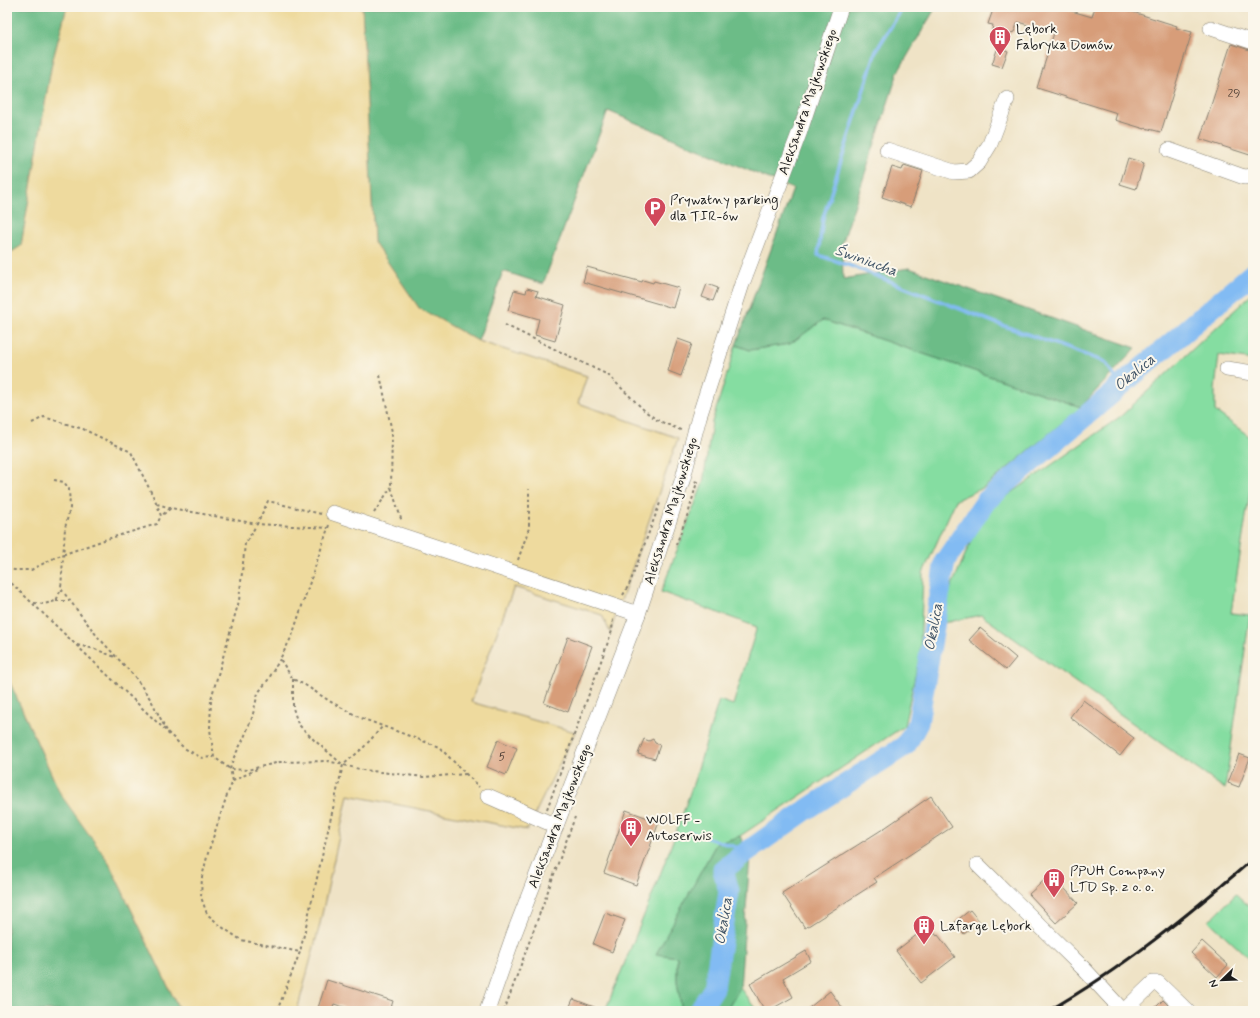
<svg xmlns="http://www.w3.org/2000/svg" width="1260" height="1018" font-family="Mynerve,sans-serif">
	<rect width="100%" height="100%" fill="#fbf7ec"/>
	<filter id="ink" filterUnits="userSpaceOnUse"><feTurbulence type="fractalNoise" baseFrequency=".025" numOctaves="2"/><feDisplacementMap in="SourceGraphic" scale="8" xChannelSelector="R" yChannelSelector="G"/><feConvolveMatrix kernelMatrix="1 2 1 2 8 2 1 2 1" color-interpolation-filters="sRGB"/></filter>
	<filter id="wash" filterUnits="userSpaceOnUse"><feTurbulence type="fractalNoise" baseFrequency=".012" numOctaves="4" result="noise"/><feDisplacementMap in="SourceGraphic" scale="16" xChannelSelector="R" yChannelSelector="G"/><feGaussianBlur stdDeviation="0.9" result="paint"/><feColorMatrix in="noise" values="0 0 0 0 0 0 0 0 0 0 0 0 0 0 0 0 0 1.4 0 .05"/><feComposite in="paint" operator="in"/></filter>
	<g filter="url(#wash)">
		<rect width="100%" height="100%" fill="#efe3c6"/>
		<!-- green -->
		<g fill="#85dda1" stroke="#507c5e">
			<path d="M1253 293V360L1219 355 1215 389V411L1253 439V472L1231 613 1250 615 1225 789 981 615 943 623 947 597 983 513 1121 416Z"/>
			<path d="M823 320 1081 407 985 487 956 500 923 573 920 654 904 726 740 836 716 844 657 953 677 957V981L682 1011H605C636 935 668 859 694 781 703 754 710 727 719 700L733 705 757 627 661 592 703 483 712 422 736 345 750 350 789 344Z"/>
			<path d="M1236 894 1253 910V962L1209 921Z"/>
			<path d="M740 988 757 1011H726Z"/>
		</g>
		<!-- forest -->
		<g fill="#6cbc87" stroke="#446c52">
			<path d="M7 7H67L52 63 21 246 7 255Z"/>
			<path d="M362 7H936L898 72 842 244 843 279 909 268 1136 348 1081 407 823 320 790 344 750 350 736 345 793 189 608 111 543 284 503 271 478 341 419 308 374 242Z"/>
			<path d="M7 676 57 786 108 861 180 1011H7Z"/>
			<path d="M740 836 750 857 740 988 726 1011H682L677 981V957L656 954 716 844Z"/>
		</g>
		<!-- sand -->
		<path fill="#eeda9e" stroke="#857b5d" d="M67 7H362L374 242 419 308 478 341 587 376 578 403 678 438 610 632 602 615 514 587 471 702 575 732 527 830 348 795 319 928 297 1011H180L108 861 61 795 7 676V255L21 246 52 63Z"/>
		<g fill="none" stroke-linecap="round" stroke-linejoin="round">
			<!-- stream -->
			<g stroke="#82bbf3" stroke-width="3.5">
				<path d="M903 7 876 51 823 218 818 255 851 266 996 323 1105 362 1121 386"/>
				<path d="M689 832 748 851"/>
			</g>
			<!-- river -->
			<path stroke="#82bbf3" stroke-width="21" d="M699 1011 714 988 729 891 723 870 742 855 809 808 906 745 918 723 945 561 986 501 1253 273"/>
		</g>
		<g id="blocks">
			<!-- building -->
			<g fill="#d79d79">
				<path d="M994 7H1058L1092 17 1095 7H1117L1177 26 1176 28 1192 32 1161 132 1145 128V129L1115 120 1117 113 1037 88 1054 33 1018 22 1014 32 1005 35 992 30 993 25 988 24Z"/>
				<path d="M1231 44 1253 51V156L1200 139Z"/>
				<path d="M998 47 1008 51 1002 67 992 64Z"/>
				<path d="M1128 158 1144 163 1136 189 1120 184Z"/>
				<path d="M904 165 923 171 911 207 882 197 892 167 902 170Z"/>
				<path d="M587 267 642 282 643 280 653 283 654 281 679 288 673 308 583 282Z"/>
				<path d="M707 284 718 288 713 301 702 297Z"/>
				<path d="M527 288 538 291 536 296 565 305 555 341 535 335 539 319 508 310 514 290 526 293Z"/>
				<path d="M678 339 692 344 681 376 668 371 673 353Z"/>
				<path d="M980 628 1016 658 1006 670 969 640Z"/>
				<path d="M568 637 592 646 568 712 544 703Z"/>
				<path d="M1083 700 1134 738 1120 756 1070 717Z"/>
				<path d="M644 739 649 741 653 739 655 743 660 745 655 759 638 754Z"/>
				<path d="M498 740 517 748 506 775 487 767Z"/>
				<path d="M1239 754 1250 758 1239 787 1228 783Z"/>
				<path d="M931 796 952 827 874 878 877 882 805 928 782 893 886 827Z"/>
				<path d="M626 810 659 822 636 885 604 873Z"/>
				<path d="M1051 874 1078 903 1056 923 1029 894Z"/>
				<path d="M970 910 980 922 964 934 955 922Z"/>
				<path d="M605 913 625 920 612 952 593 944Z"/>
				<path d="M928 926 937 936 938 935 955 957 921 983 896 951Z"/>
				<path d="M1202 941 1228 965 1217 977 1191 953Z"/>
				<path d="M806 951 811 961 783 978 793 997 768 1011H765L750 984Z"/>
				<path d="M327 980 393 1001 390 1011H356L334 1004 331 1011H317Z"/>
				<path d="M830 991 845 1011H805Z"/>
				<path d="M573 999 602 1010V1011H568Z"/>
				<path d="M1163 1000 1174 1011H1152Z"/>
			</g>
		</g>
	</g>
	<g filter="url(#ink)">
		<use href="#blocks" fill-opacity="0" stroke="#868071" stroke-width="1"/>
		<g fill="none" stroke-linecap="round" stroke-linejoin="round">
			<!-- minor casing -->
			<g stroke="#868071" stroke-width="16">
				<g id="minor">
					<path d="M1211 28 1253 42"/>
					<path d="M887 150 954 172 969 171 979 162 990 144 1007 99"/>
					<path d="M1169 150 1244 177 1253 176"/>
					<path d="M1227 369 1253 373"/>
					<path d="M333 513 638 614"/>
					<path d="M488 796 556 826"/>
					<path d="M978 865 1084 969 1123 1011"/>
					<path d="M487 1011 514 934 638 614 683 478 699 417 742 284 800 131 841 7"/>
					<path d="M1124 1011 1153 983H1158L1187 1011"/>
				</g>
			</g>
			<!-- path -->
			<g stroke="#868071" stroke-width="2" stroke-dasharray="3 3" stroke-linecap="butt">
				<path d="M505 325 608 375 645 411 657 420 683 431"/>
				<path d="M380 375 392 432 391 487 402 522"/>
				<path d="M32 423 44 417 83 429 131 452 157 504"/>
				<path d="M54 480 64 482 69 489 70 508 65 528 61 589 97 636 135 677 151 700 169 735"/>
				<path d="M171 508 157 504 161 516 171 508 257 524 245 544 239 601 211 699 210 729 214 757 230 769 247 770 280 762 328 761 363 770 424 777 466 774"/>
				<path d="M374 513 391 487"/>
				<path d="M321 514 268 501 257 524 328 528"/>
				<path d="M329 525 292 636 280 659 293 679 305 685 331 702 361 718 439 747 479 787"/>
				<path d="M676 545 689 511 697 482 694 481"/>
				<path d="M518 560 529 528V489"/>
				<path d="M7 568 14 570H31L56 557 104 540 157 524 161 516"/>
				<path d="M7 579 184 748 202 758 214 757"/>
				<path d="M623 595 630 583 660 503"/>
				<path d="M56 601H69"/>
				<path d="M34 603 44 604 56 601 61 589"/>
				<path d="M77 645 95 649 115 657"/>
				<path d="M293 679V708L298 724 314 740 342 764"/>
				<path d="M257 769 233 781 227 795 208 853 202 877 201 897 207 914 222 927 241 940 300 952"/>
				<path d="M233 781 230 769 233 759 243 740 252 718 258 693 268 680 280 659"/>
				<path d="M547 809 612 631 613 619"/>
				<path d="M277 1011 300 952 343 765 363 748 383 726"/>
				<path d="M504 1011 575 817"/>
			</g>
			<!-- minor -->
			<use href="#minor" stroke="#fff" stroke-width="15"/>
			<!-- rail -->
			<path stroke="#1c1c1c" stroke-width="3" d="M1048 1011C1122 969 1188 915 1253 859"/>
		</g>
	</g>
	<!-- icons -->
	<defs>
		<g id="building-pin" transform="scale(1.15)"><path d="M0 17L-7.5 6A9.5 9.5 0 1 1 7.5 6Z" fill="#d1495b" stroke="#fbf7ec"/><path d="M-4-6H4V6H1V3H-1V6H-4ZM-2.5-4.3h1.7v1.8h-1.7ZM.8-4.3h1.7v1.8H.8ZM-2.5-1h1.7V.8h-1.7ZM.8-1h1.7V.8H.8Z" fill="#fff"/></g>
		<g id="parking-pin" transform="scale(1.15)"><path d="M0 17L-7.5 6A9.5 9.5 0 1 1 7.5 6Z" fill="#d1495b" stroke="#fbf7ec"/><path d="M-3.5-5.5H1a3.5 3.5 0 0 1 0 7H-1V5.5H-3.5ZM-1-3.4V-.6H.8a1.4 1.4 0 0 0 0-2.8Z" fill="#fff"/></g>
	</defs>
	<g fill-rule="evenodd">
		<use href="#building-pin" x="1000" y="37"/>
		<use href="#parking-pin" x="655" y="208"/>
		<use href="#building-pin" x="631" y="828"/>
		<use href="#building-pin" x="1054" y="879"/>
		<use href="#building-pin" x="924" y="926"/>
	</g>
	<g text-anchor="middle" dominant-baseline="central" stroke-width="4" stroke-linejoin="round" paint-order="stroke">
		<!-- number labels -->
		<g font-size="12" fill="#4b3c33">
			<text x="1234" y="94">29</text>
			<text x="502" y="757">5</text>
		</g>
		<!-- poi labels -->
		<g font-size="14" fill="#1c1c1c" stroke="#fbf7ec" text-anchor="start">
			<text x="1016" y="29">Lębork<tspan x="1016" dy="16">Fabryka Domów</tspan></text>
			<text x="670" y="200">Prywatny parking<tspan x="670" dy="16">dla TIR-ów</tspan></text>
			<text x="646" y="820">WOLFF -<tspan x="646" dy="16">Autoserwis</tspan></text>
			<text x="1070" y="871">PPUH Company<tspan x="1070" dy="16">LTD Sp. z o. o.</tspan></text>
			<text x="940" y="926">Lafarge Lębork</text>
		</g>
		<!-- street labels -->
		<g font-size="14" fill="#1c1c1c" stroke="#fbf7ec">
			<text transform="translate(808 102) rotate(-71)">Aleksandra Majkowskiego</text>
			<text transform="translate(671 511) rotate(-73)">Aleksandra Majkowskiego</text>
			<text transform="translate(560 816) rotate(-69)">Aleksandra Majkowskiego</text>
		</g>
		<!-- water labels -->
		<g font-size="15" font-style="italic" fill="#405467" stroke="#fbf7ec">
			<text transform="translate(866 261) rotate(20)">Świniucha</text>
			<text transform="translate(1135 373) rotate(-40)">Okalica</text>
			<text transform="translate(934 627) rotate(-80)">Okalica</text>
			<text transform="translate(724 921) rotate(-81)">Okalica</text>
		</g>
	</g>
	<!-- margin -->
	<rect width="1260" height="1018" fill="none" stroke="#fbf7ec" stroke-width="24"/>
	<!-- north arrow -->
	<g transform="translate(1222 980) rotate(247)" stroke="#fbf7ec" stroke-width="3" paint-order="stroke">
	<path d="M0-3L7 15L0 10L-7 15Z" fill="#1c1c1c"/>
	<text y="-6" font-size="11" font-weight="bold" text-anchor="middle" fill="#1c1c1c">N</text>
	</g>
</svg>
